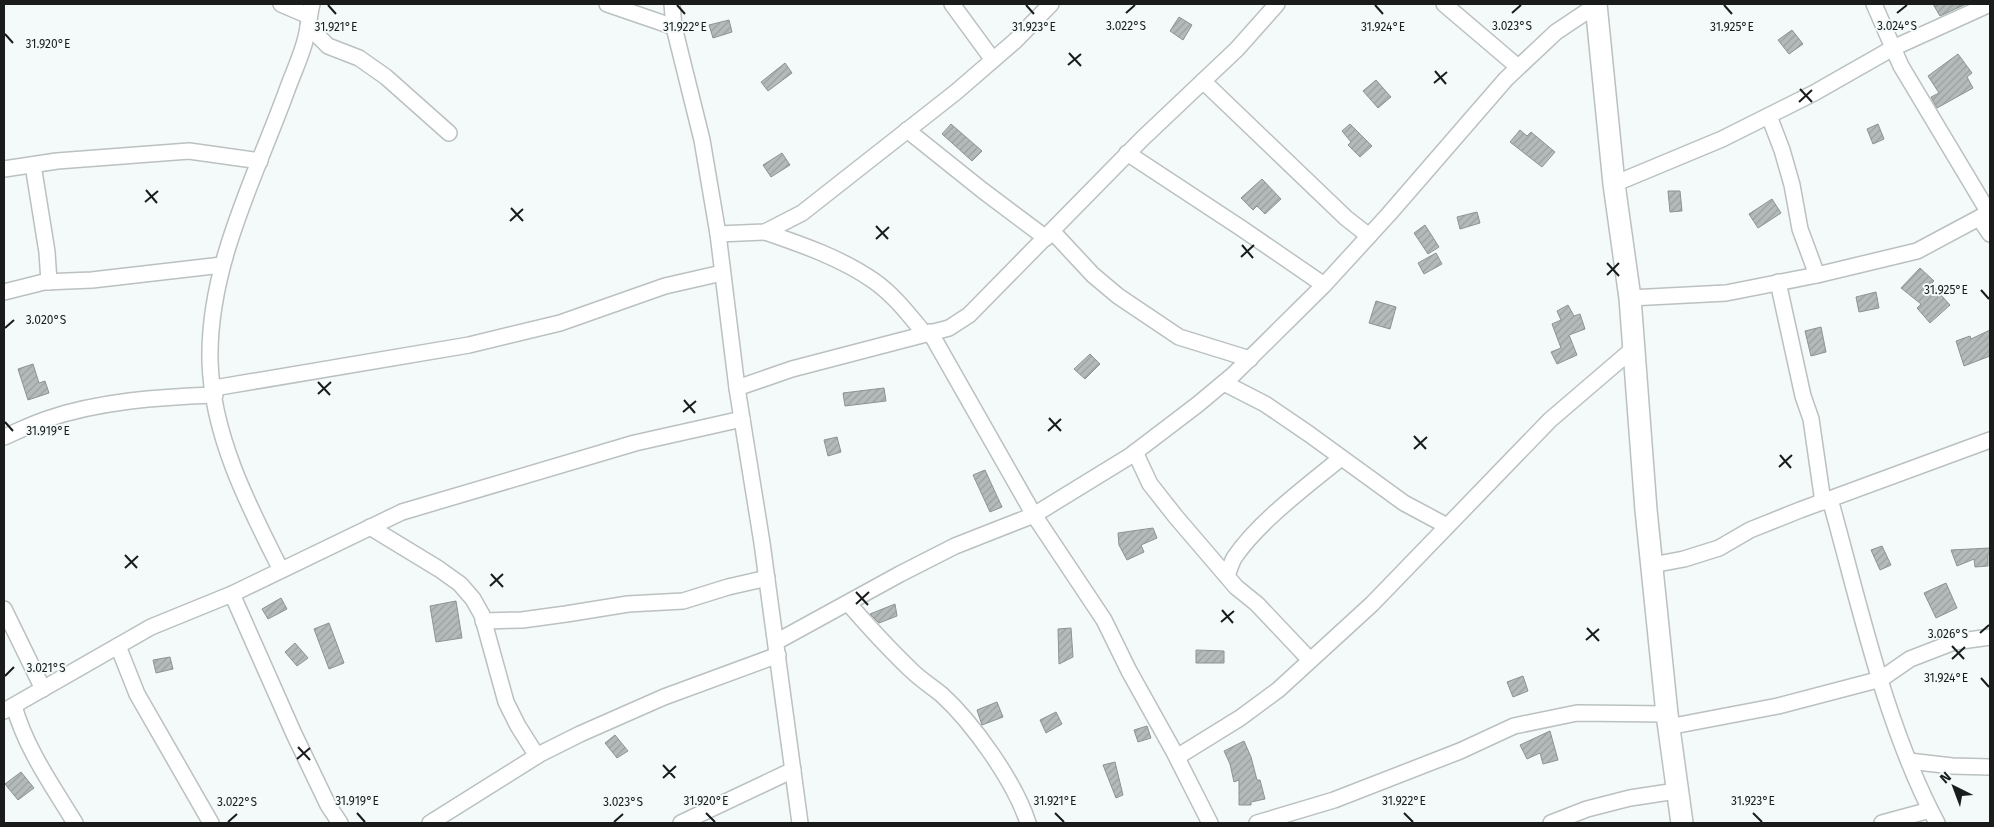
<svg xmlns="http://www.w3.org/2000/svg" width="1994" height="827" font-family="'Fira Sans',sans-serif">
	<defs>
		<pattern id="building-hatch" width="6" height="6" patternUnits="userSpaceOnUse" patternTransform="scale(1.25)"><rect width="6" height="6" fill="#b3bab9"/><path d="M-1 1l2-2M0 6l6-6M5 7l2-2" fill="none" stroke="#999f9e"/></pattern>
	</defs>
	<rect width="100%" height="100%" fill="#f3faf9"/>
	<!-- building -->
	<g fill="url(#building-hatch)" stroke="#8c9391">
		<path d="M1933 4H1966L1940 16Z"/>
		<path d="M1179 17 1192 25 1183 40 1170 31Z"/>
		<path d="M729 20 732 32 713 38 709 25Z"/>
		<path d="M1792 30 1803 44 1789 54 1778 40Z"/>
		<path d="M1958 54 1972 73 1967 77 1973 88 1937 108 1931 97 1939 93 1928 76Z"/>
		<path d="M785 63 792 73 768 91 761 82Z"/>
		<path d="M1376 80 1391 97 1378 108 1363 91Z"/>
		<path d="M951 124 982 151 972 161 942 134Z"/>
		<path d="M1350 124 1372 146 1360 157 1348 145 1351 142 1342 131Z"/>
		<path d="M1878 124 1884 139 1873 144 1867 129Z"/>
		<path d="M1520 130 1527 136 1531 132 1555 152 1542 167 1510 142Z"/>
		<path d="M782 153 790 165 771 177 763 165Z"/>
		<path d="M1262 179 1281 199 1265 214 1257 206 1253 210 1241 198Z"/>
		<path d="M1668 191H1680L1682 211 1670 212Z"/>
		<path d="M1772 199 1781 213 1758 228 1749 214Z"/>
		<path d="M1477 212 1480 223 1460 229 1457 217Z"/>
		<path d="M1425 225 1439 247 1428 254 1414 233Z"/>
		<path d="M1436 253 1442 264 1424 274 1418 263Z"/>
		<path d="M1920 268 1934 281 1931 284 1950 305 1930 323 1917 308 1921 304 1901 288Z"/>
		<path d="M1876 292 1879 308 1859 312 1856 297Z"/>
		<path d="M1376 301 1396 307 1390 329 1369 323Z"/>
		<path d="M1568 305 1574 316 1580 314 1585 329 1569 335 1577 355 1557 364 1551 352 1561 348 1552 324 1561 320 1557 311Z"/>
		<path d="M1821 327 1826 352 1811 356 1805 331Z"/>
		<path d="M1990 330V356L1964 366 1956 341 1970 336 1971 339Z"/>
		<path d="M1090 354 1100 364 1085 379 1074 369Z"/>
		<path d="M33 364 39 383 45 381 49 393 28 400 18 369Z"/>
		<path d="M884 388 886 401 845 406 843 393Z"/>
		<path d="M837 437 841 452 828 456 824 440Z"/>
		<path d="M985 470 1002 507 990 512 973 475Z"/>
		<path d="M1153 528 1157 538 1141 545 1144 552 1127 560 1119 545 1118 533Z"/>
		<path d="M1882 546 1891 565 1880 570 1871 550Z"/>
		<path d="M1990 548V553L1988 554V566L1975 567 1974 559 1957 566 1951 550Z"/>
		<path d="M1946 583 1957 608 1936 618 1924 593Z"/>
		<path d="M281 598 287 609 268 619 262 609Z"/>
		<path d="M456 601 462 638 436 642 430 606Z"/>
		<path d="M895 604 897 616 879 623 870 614Z"/>
		<path d="M329 623 344 663 329 669 314 629Z"/>
		<path d="M1071 628 1073 657 1059 664 1058 629Z"/>
		<path d="M295 643 308 658 297 666 285 652Z"/>
		<path d="M1196 650 1224 651V663H1196Z"/>
		<path d="M170 657 173 669 156 673 153 660Z"/>
		<path d="M1523 676 1528 691 1513 697 1507 682Z"/>
		<path d="M997 702 1003 717 982 725 977 710Z"/>
		<path d="M1056 712 1062 724 1046 733 1040 720Z"/>
		<path d="M1147 726 1151 738 1138 742 1134 730Z"/>
		<path d="M1550 731 1558 760 1543 764 1540 753 1527 759 1520 745Z"/>
		<path d="M615 735 628 751 617 758 605 743Z"/>
		<path d="M1244 741 1251 757 1257 780H1260L1265 799 1251 802V805H1239V780L1234 782 1230 764 1224 751Z"/>
		<path d="M1115 762 1123 795 1116 798 1103 765Z"/>
		<path d="M21 772 34 788 18 800 5 784Z"/>
	</g>
	<g fill="none" stroke-linecap="round" stroke-linejoin="round">
		<!-- street casing -->
		<g stroke="#bac1c0" stroke-width="18">
			<g id="street">
				<path d="M281 4 309 16"/>
				<path d="M607 4 674 27"/>
				<path d="M672 4 674 27 702 140 718 234 737 388 762 543 800 823"/>
				<path d="M952 4 993 60"/>
				<path d="M1444 4 1518 67"/>
				<path d="M1874 4 1901 66 1989 213"/>
				<path d="M308 26 328 46 359 58 386 77 449 133"/>
				<path d="M1203 81 1346 218 1369 236"/>
				<path d="M1769 116 1782 150 1792 185 1800 229 1817 275"/>
				<path d="M907 130 982 190 1046 238"/>
				<path d="M1127 153 1241 228 1324 285"/>
				<path d="M33 165 47 252 49 282"/>
				<path d="M4 169 57 161 189 151 260 161"/>
				<path d="M1614 184 1722 139 1814 93 1893 48 1990 4"/>
				<path d="M1980 219 1990 234"/>
				<path d="M1052 231 1093 275 1118 296 1179 337 1250 359"/>
				<path d="M765 232C803 245 841 258 874 281 894 295 909 315 925 334"/>
				<path d="M718 234 765 232 802 213 956 92 1015 41 1051 4"/>
				<path d="M1778 282 1803 396 1811 419 1823 502"/>
				<path d="M4 292 44 282 92 280 222 265"/>
				<path d="M1630 298 1726 293 1817 275 1917 251 1990 212"/>
				<path d="M930 332 1034 515 1104 620 1129 671 1173 750 1210 823"/>
				<path d="M1224 383 1265 404 1309 434 1404 503 1447 526"/>
				<path d="M214 388 469 345 560 323 665 286 722 273"/>
				<path d="M737 388 792 369 949 328 969 315 1142 139 1237 49 1277 4"/>
				<path d="M4 437C18 431 32 424 47 419 100 401 159 397 215 395"/>
				<path d="M1135 452 1150 484 1176 517 1236 587 1257 604 1310 660"/>
				<path d="M1830 499C1860 606 1885 725 1937 823"/>
				<path d="M370 527 439 569 460 584 473 599 482 615 506 702 518 726 537 756"/>
				<path d="M1652 565 1684 559 1719 548 1750 530 1800 510 1990 440"/>
				<path d="M281 570C248 505 212 435 210 361 208 266 255 178 287 90 293 73 302 55 306 37 309 26 309 15 312 4"/>
				<path d="M1227 576C1229 570 1231 564 1234 558 1259 521 1307 486 1341 458"/>
				<path d="M232 594 294 734 328 805 340 823"/>
				<path d="M848 603C868 626 889 649 911 670 920 679 931 686 941 694 973 723 1015 782 1028 823"/>
				<path d="M4 609 43 689"/>
				<path d="M483 621 522 620 566 614 628 604 683 601 728 587 767 578"/>
				<path d="M776 642 900 574 955 546 1034 515 1130 456 1197 405 1233 375 1324 285 1389 214 1506 79 1556 32 1598 4"/>
				<path d="M118 646 137 694 211 823"/>
				<path d="M14 706C26 749 52 785 75 823"/>
				<path d="M4 711 151 627 232 594 402 512 635 443 742 419"/>
				<path d="M1668 727 1778 706 1881 679 1910 659 1954 642 1990 637"/>
				<path d="M1177 757 1240 718 1278 690 1372 604 1550 420 1634 348"/>
				<path d="M1909 761 1952 766 1990 767"/>
				<path d="M430 823 540 754 580 734 664 697 778 655"/>
				<path d="M681 823 793 770"/>
				<path d="M1257 823 1334 800 1460 751 1514 726 1577 713 1667 714"/>
				<path d="M1551 823 1587 809 1630 798 1676 791"/>
				<path d="M1882 823 1930 810"/>
			</g>
		</g>
		<!-- secondary casing -->
		<g stroke="#bac1c0" stroke-width="24">
			<path id="secondary" d="M1596 4 1614 184 1630 298 1646 510 1667 714 1682 823"/>
		</g>
		<!-- street -->
		<use href="#street" stroke="#fff" stroke-width="15"/>
		<!-- secondary -->
		<use href="#secondary" stroke="#fff" stroke-width="21"/>
	</g>
	<!-- ticks -->
	<path fill="none" stroke="#191c1b" stroke-width="2" d="M328 5 336 14M677 5 685 14M1026 5 1034 14M1375 5 1383 14M1724 5 1732 14M1126 13 1135 5M1512 13 1521 5M1897 13 1907 5M5 34 13 43M1069 53 1081 66M1068 65 1081 54M1435 71 1446 84M1434 83 1447 72M1800 89 1812 102M1799 102 1812 90M146 190 157 203M145 202 158 191M511 208 523 221M510 221 523 209M876 226 888 239M876 239 889 227M1242 245 1253 258M1241 257 1254 245M1607 263 1619 276M1607 275 1619 263M1981 290 1989 299M5 328 14 320M318 382 330 395M318 394 331 382M684 400 695 413M683 412 696 401M1049 418 1061 431M5 422 13 431M1048 431 1061 419M1414 436 1426 449M1414 449 1427 437M1780 455 1791 468M1779 467 1792 455M125 555 137 568M125 568 138 556M491 574 503 587M490 586 503 574M856 592 868 605M856 604 869 592M1222 610 1233 623M1221 622 1234 611M1587 628 1599 641M1980 633 1989 625M1586 640 1599 629M1952 646 1964 659M1952 659 1965 647M5 676 14 667M1981 678 1989 687M298 747 310 760M297 759 310 748M663 765 675 778M663 778 676 766M357 813 365 822M706 813 715 822M1055 813 1064 822M1404 813 1413 822M1753 813 1762 822M228 822 237 814M614 822 623 814"/>
	<g font-size="12" text-anchor="middle" fill="#191c1b" stroke="#f3faf9" stroke-width="4" stroke-linejoin="round" paint-order="stroke">
		<text x="1512" y="30">3.023°S</text>
		<text x="1126" y="30">3.022°S</text>
		<text x="1897" y="30">3.024°S</text>
		<text x="336" y="31">31.921°E</text>
		<text x="685" y="31">31.922°E</text>
		<text x="1034" y="31">31.923°E</text>
		<text x="1383" y="31">31.924°E</text>
		<text x="1732" y="31">31.925°E</text>
		<text x="48" y="48">31.920°E</text>
		<text x="1946" y="294">31.925°E</text>
		<text x="46" y="324">3.020°S</text>
		<text x="48" y="435">31.919°E</text>
		<text x="1948" y="638">3.026°S</text>
		<text x="46" y="672">3.021°S</text>
		<text x="1946" y="682">31.924°E</text>
		<text x="357" y="805">31.919°E</text>
		<text x="706" y="805">31.920°E</text>
		<text x="1055" y="805">31.921°E</text>
		<text x="1404" y="805">31.922°E</text>
		<text x="1753" y="805">31.923°E</text>
		<text x="237" y="806">3.022°S</text>
		<text x="623" y="806">3.023°S</text>
	</g>
	<!-- border -->
	<rect width="1994" height="827" fill="none" stroke="#191c1b" stroke-width="10"/>
	<!-- north arrow -->
	<g transform="translate(1954 787) rotate(318)" stroke="#f3faf9" stroke-width="4" paint-order="stroke">
	<path d="M0-4L9 19L0 12L-9 19Z" fill="#191c1b"/>
	<text y="-8" font-size="14" font-weight="bold" text-anchor="middle" fill="#191c1b">N</text>
	</g>
</svg>
